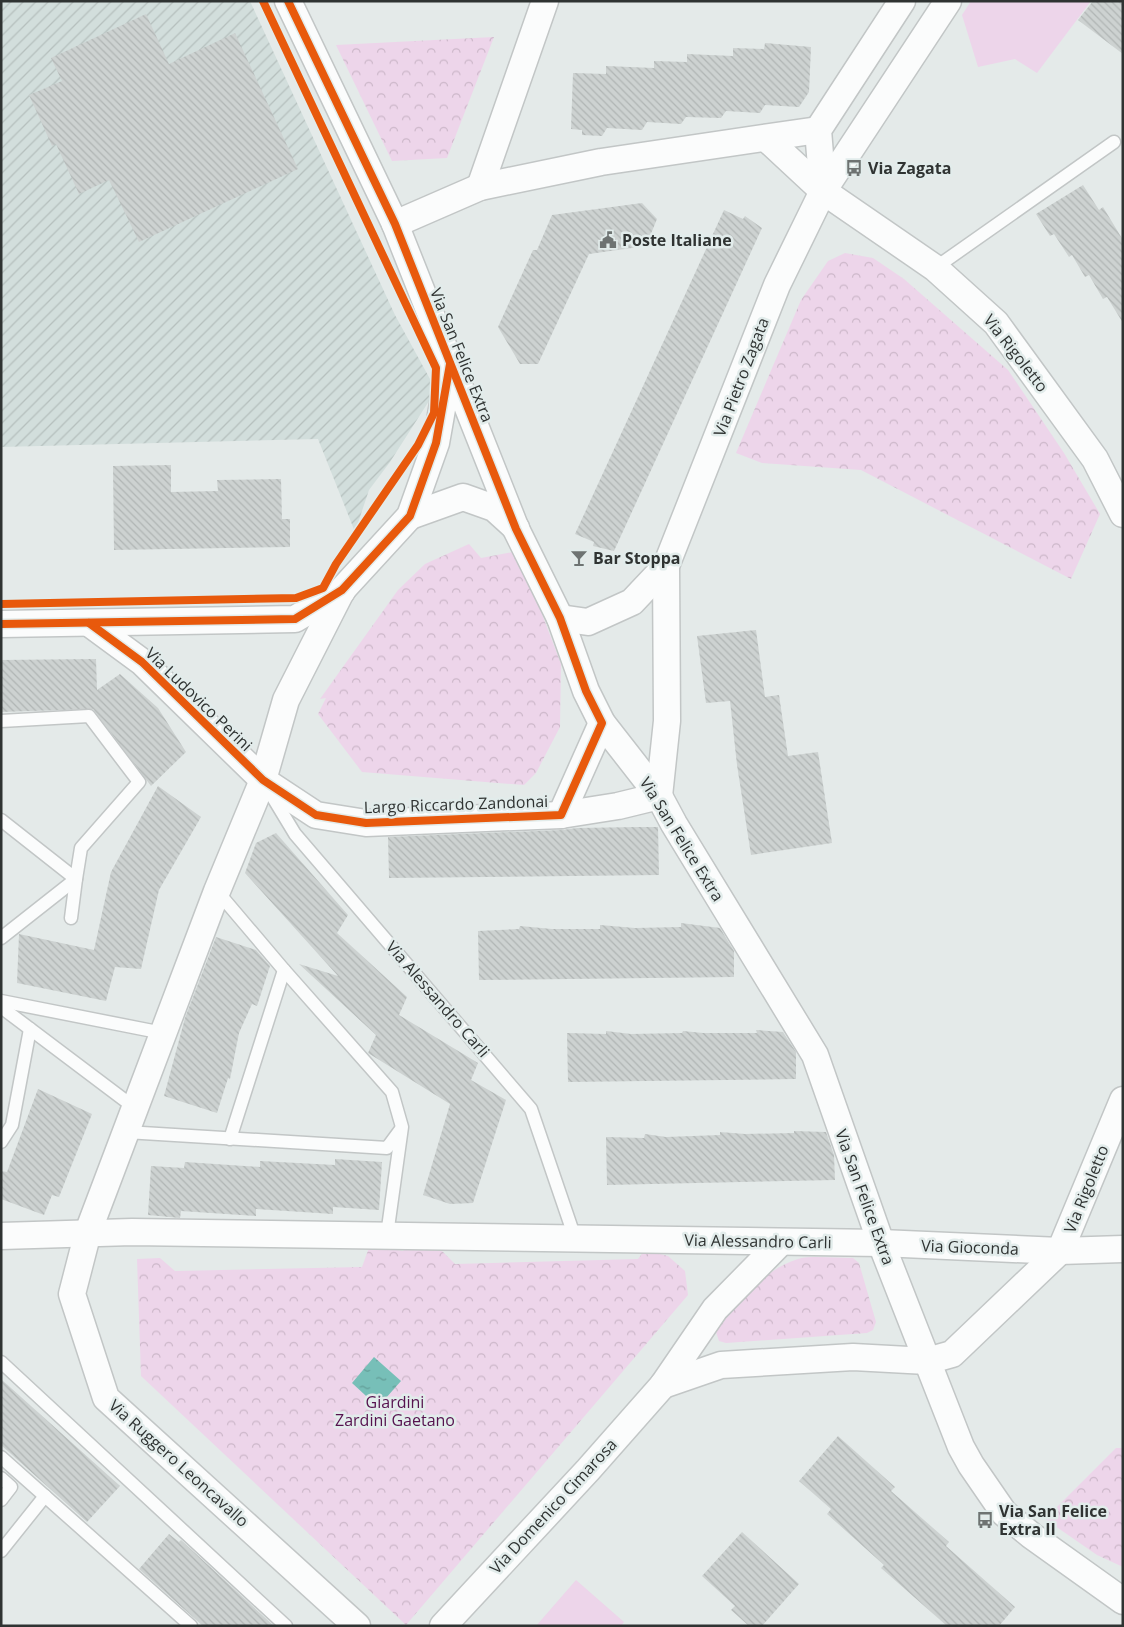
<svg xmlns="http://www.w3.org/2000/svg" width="1124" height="1627" font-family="'Open Sans',sans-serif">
	<defs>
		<pattern id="industrial-furrows" width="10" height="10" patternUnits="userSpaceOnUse" patternTransform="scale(1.25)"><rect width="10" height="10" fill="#d2dedc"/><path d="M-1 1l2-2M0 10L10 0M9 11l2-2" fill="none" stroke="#b5bfbd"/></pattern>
		<pattern id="forest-crowns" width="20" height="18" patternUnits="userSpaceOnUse" patternTransform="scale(1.25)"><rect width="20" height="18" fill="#edd5ea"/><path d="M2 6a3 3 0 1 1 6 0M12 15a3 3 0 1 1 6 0" fill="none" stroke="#ccb7c9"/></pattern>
		<pattern id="water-ripples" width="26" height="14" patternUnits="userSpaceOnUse" patternTransform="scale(1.25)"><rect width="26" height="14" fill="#77bfb8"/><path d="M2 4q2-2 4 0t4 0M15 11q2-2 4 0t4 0" fill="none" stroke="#629c96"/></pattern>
		<pattern id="building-back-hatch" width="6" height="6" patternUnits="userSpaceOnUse" patternTransform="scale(1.25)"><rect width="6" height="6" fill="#cdd2d1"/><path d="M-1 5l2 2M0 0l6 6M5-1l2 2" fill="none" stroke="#b0b5b4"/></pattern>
	</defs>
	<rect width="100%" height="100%" fill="#e4eae9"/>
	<!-- industrial -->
	<path fill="url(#industrial-furrows)" d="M1 1H250L395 315 436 390 390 462 369 490 355 532 318 439 1 447Z"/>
	<!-- grass -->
	<g fill="#edd5ea">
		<path d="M971 1H1091L1037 73 1015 59 978 67 962 15Z"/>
		<path d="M576 1580 624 1622 621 1626H536Z"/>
	</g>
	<!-- forest -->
	<g fill="url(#forest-crowns)">
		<path d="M494 37 447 158 392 161 336 45Z"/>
		<path d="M845 253 873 258 904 279 1008 370 1064 453 1100 514 1071 579 861 470 762 463 736 453 801 300 828 261Z"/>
		<path d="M469 544 481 558 518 551 561 664 560 727 536 773 524 785 362 772 318 714 326 698 320 699 398 590 425 564Z"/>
		<path d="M432 1241 455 1264 638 1259 645 1250 668 1256 685 1271 688 1295 406 1625 141 1376 137 1259 160 1258 175 1271 362 1267 370 1245 403 1251 411 1242Z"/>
		<path d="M817 1257 853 1258 859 1263 876 1322 873 1330 867 1333 726 1343 719 1341 716 1332 719 1326C741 1301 764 1269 798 1259 804 1257 811 1257 817 1257Z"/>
		<path d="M1116 1448H1123V1567L1097 1555 1045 1519Z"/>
	</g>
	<!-- water -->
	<path fill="url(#water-ripples)" d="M374 1357 401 1381 378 1407 352 1383Z"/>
	<!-- building -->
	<g fill="url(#building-back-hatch)">
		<path d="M1093 1H1123V54L1078 20Z"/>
		<path d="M146 14 169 64 235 33 298 169 139 242 109 180 79 194 56 144 52 146 29 95 62 81 51 58Z"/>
		<path d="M765 43 811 47 809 92 799 107 765 105 760 113 726 111 721 118 686 117 681 124 647 122 642 130 607 128 602 136 582 135V130L571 129 573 73 606 74V66L654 68V61L687 62V54L733 56V48L764 49Z"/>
		<path d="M1083 185 1099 210 1103 207 1123 240V323L1107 297 1103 299 1089 275 1085 277 1072 255 1069 257 1054 234 1050 236 1036 214Z"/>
		<path d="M642 203 657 219 646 246 589 254 538 364H520L498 327 533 250H537L552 215Z"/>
		<path d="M724 210 743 219 745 216 762 228 614 551 593 546 594 542 575 534Z"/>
		<path d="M171 465V492L218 491 217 480 281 479 282 519H290V547L114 550 113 466Z"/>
		<path d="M756 630 765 697 779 695 788 756 818 752 832 843 751 855 737 765 730 701 706 703 697 636Z"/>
		<path d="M96 659 97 690 120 674 158 708 186 752 151 786 93 709 1 712V660Z"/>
		<path d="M158 786 201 817 159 890 141 969 115 967 106 1001 17 983 19 934 94 950 111 872Z"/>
		<path d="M638 827H658L659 875 389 878 388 837 562 830 577 828Z"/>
		<path d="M276 833 348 915 337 933 407 997 399 1015 478 1063 471 1080 506 1100 473 1203 450 1204 423 1195 450 1104 368 1053 376 1035 299 964 338 976 245 873 256 843Z"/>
		<path d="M681 923 720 928 734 951V977L479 980 478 931 519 929 520 926 552 929H600V925L635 928 681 927Z"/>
		<path d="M216 937 256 950 270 966 257 1006 252 1004 239 1033 230 1079 228 1078 217 1113 164 1096 185 1018Z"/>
		<path d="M756 1030 783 1032 796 1052V1079L568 1082 567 1033 606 1034V1031L631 1034 682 1033 683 1031 703 1033H757Z"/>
		<path d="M38 1089 92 1114 59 1197 52 1195 44 1215 1 1199V1171L7 1172Z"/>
		<path d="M794 1131 826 1132 834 1155 835 1180 607 1185 606 1137 644 1138 645 1134 666 1137 720 1135V1132L745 1134 794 1133Z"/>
		<path d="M335 1159 382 1162 379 1210 333 1207V1214L256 1209V1216L181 1211 180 1218 148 1215 151 1166 184 1168 185 1162 260 1167V1161L335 1165Z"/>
		<path d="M1 1379 120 1486 87 1522 1 1445Z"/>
		<path d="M838 1436 895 1487 891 1491 949 1542 946 1546 1015 1607 999 1626H947L881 1568 884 1565 827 1514 831 1509 799 1481Z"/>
		<path d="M742 1532 799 1584 762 1626H749L731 1610 735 1606 702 1576Z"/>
		<path d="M169 1534 179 1542 181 1540 274 1626H203L139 1569Z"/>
	</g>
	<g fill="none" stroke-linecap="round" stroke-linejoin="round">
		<!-- service casing -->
		<g stroke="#c2c6c6" stroke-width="15">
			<g id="service">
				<path d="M935 268 1114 142"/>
				<path d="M1 721 89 716 139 782 81 848 76 879 1 938"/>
				<path d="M269 791 295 834 531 1109 575 1238"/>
				<path d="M1 820 76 879 71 918"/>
				<path d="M217 891 284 970 392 1092 402 1127 387 1235"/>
				<path d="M1 1001 163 1033"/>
				<path d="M1 1007 135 1108"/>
				<path d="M126 1132 387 1148 401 1129"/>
				<path d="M230 1139 284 970"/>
				<path d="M1 1142 12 1125 30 1029"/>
				<path d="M1 1362 286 1626"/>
				<path d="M1 1457 191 1626"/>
				<path d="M1 1478 11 1487 1 1500"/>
				<path d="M1 1551 45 1496"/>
			</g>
		</g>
		<!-- minor casing -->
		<g stroke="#c2c6c6" stroke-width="29">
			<g id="minor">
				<path d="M288 1 395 224 516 529 560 618 586 691 602 723 659 796 674 824 815 1055 881 1243 961 1447 971 1465 1004 1513 1032 1536 1123 1601"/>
				<path d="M766 138 823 191 935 268 996 323 1095 459 1123 514"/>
				<path d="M480 187 545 1"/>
				<path d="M823 191 818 130 902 1"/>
				<path d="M395 224 480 187 601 162 818 130"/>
				<path d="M410 516 463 497 494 508 516 528"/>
				<path d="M560 618 588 622 632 602 666 566"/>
				<path d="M89 623 142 662 263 780 316 815 366 823 561 815 618 806 659 796"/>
				<path d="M1 624 295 619 342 591"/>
				<path d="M659 796 667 721 666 566 777 285 823 191 948 1"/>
				<path d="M561 815 602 723"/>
				<path d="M1 1236 132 1232 881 1243 1060 1251 1123 1249"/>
				<path d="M663 1385 721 1365 853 1357 927 1361 952 1354 1060 1251 1123 1100"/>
				<path d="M357 1626 106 1398 72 1294 88 1232 217 891 263 780 286 700 342 590 410 516 436 443 450 364"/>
				<path d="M443 1626 588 1470 663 1385 715 1309 781 1242"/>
			</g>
		</g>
		<!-- service -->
		<use href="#service" stroke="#fbfcfc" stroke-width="12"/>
		<!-- minor -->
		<use href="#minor" stroke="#fbfcfc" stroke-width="26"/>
		<!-- cycleway casing -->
		<g stroke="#e2eceb" stroke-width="11">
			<g id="cycleway">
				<path d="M1 604 296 598 323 588 336 564 418 445 434 413 436 368 263 1"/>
				<path d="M89 623 142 662 263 780 316 815 366 823 561 815 602 723 586 691 560 618 516 529 395 224 288 1"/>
				<path d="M1 624 295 619 342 590 410 516 436 443 450 364"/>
			</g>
		</g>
		<!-- cycleway -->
		<use href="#cycleway" stroke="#e8590c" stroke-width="8"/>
	</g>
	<!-- icons -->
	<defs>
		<g id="bus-bare" transform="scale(1.35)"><path d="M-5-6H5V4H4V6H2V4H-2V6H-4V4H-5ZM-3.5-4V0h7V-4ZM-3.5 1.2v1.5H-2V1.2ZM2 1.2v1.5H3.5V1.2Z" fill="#6e7372" stroke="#e2eceb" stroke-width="2.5" paint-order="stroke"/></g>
		<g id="civic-bare" transform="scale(1.35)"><path d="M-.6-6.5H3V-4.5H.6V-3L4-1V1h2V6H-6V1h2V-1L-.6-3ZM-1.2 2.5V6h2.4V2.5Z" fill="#6e7372" stroke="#e2eceb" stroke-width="2.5" paint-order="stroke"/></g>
		<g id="bar-bare" transform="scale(1.35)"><path d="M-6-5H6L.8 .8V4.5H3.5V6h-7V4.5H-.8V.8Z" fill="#6e7372" stroke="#e2eceb" stroke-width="2.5" paint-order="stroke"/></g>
	</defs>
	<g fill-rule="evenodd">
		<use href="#bus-bare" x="854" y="168"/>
		<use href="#civic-bare" x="608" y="240"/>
		<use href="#bar-bare" x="579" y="558"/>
		<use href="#bus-bare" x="985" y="1520"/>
	</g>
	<g text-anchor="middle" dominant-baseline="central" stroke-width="5" stroke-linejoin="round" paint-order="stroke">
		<!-- poi labels -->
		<g font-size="16" font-weight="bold" fill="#2f3332" stroke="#e2eceb" text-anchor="start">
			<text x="868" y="168">Via Zagata</text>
			<text x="622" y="240">Poste Italiane</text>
			<text x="593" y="558">Bar Stoppa</text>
			<text x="999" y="1511">Via San Felice<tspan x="999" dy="18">Extra II</tspan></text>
		</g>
		<!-- street labels -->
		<g font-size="16" fill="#2f3332" stroke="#e2eceb">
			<text transform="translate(1016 353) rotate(52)">Via Rigoletto</text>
			<text transform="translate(462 355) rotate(68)">Via San Felice Extra</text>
			<text transform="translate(741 377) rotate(-69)">Via Pietro Zagata</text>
			<text transform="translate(199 699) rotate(44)">Via Ludovico Perini</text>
			<text transform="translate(456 804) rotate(-2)">Largo Riccardo Zandonai</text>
			<text transform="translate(682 839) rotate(58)">Via San Felice Extra</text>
			<text transform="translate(438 999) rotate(49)">Via Alessandro Carli</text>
			<text transform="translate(1086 1189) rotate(-68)">Via Rigoletto</text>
			<text transform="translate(865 1197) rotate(70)">Via San Felice Extra</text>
			<text transform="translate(758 1241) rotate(1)">Via Alessandro Carli</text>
			<text transform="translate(970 1247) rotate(2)">Via Gioconda</text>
			<text transform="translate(179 1463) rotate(42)">Via Ruggero Leoncavallo</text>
			<text transform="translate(553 1506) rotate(-47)">Via Domenico Cimarosa</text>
		</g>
		<!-- park labels -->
		<g font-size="16" fill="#56124f" stroke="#e2eceb">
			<text x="395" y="1402">Giardini<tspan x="395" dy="18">Zardini Gaetano</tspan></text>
		</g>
	</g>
	<!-- border -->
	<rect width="1124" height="1627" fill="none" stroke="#2f3332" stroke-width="5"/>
</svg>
